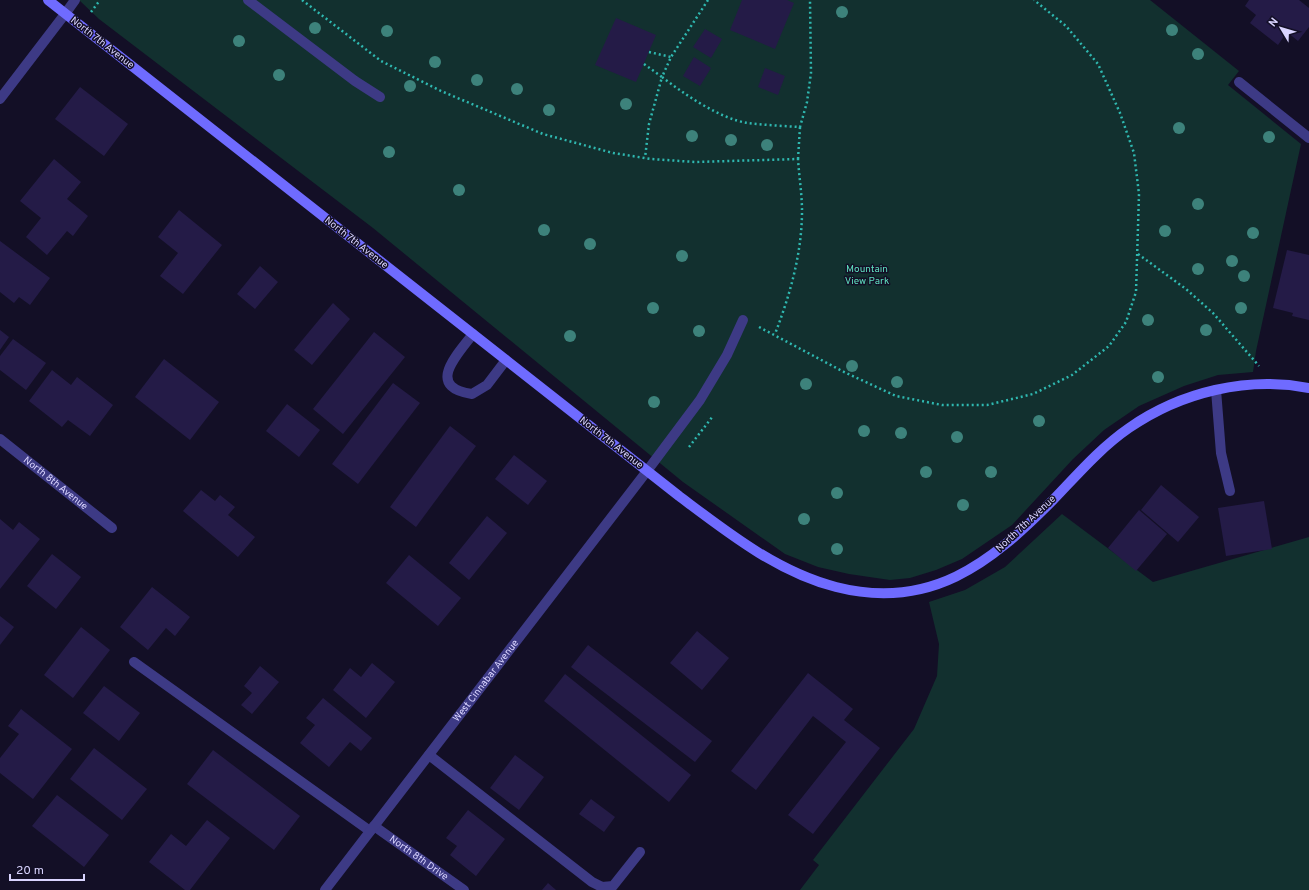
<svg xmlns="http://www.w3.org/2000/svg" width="1309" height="890" font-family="Overpass,sans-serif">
	<rect width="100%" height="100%" fill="#130f26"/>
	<!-- green -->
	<g fill="#12302f">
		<path d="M79 0H1150L1239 71 1228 85 1301 144 1256 351 1253 372 1218 375 1184 386 1139 406 1104 430 1073 459 1012 525 962 559 936 570 910 578 890 580 849 574 818 567 785 554 683 482 373 228 99 19Z"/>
		<path d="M1062 514 1153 582 1309 537V890H800L819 865 813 860 914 729 937 676 939 644 929 602 965 590 1005 567Z"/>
	</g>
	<!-- building -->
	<g fill="#241b47">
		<path d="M742 0H787L794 3 775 49 730 30Z"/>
		<path d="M1249 0H1299L1309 8V27L1298 41 1287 32 1278 45 1250 23 1256 15 1245 6Z"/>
		<path d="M616 18 656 35 636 82 595 65Z"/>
		<path d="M705 29 722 39 711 58 693 47Z"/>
		<path d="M694 57 711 68 700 86 683 76Z"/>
		<path d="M765 68 785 76 778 95 758 87Z"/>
		<path d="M80 87 128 124 104 156 55 119Z"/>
		<path d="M54 159 81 182 67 199 88 216 73 236 67 231 47 255 26 237 41 218 20 201Z"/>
		<path d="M179 210 222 245 183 294 160 276 178 253 158 237Z"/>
		<path d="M0 241 50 278 30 305 19 297 14 303 0 292Z"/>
		<path d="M1287 250 1309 255V320L1292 316 1293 313 1273 308Z"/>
		<path d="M260 266 278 282 255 309 237 294Z"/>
		<path d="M333 303 350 319 312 365 294 350Z"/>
		<path d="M0 330 9 337 0 350Z"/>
		<path d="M374 332 405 357 343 434 313 409Z"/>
		<path d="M13 339 46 363 26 390 0 370V356Z"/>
		<path d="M164 359 219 402 190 440 135 397Z"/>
		<path d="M52 370 71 385 77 377 113 405 90 436 68 420 62 427 29 401Z"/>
		<path d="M393 383 420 403 358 484 332 464Z"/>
		<path d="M287 404 320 430 299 457 266 431Z"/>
		<path d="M450 426 476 446 416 527 390 507Z"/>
		<path d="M514 455 547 481 528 505 495 479Z"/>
		<path d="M1161 485 1199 517 1178 542 1141 510Z"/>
		<path d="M201 490 215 501 220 495 235 507 228 515 255 537 238 557 183 511Z"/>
		<path d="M1264 501 1272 549 1226 556 1218 508Z"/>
		<path d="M1139 510 1167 534 1136 571 1108 548Z"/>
		<path d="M487 516 507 533 469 580 449 563Z"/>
		<path d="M0 519 13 530 19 522 40 539 0 589Z"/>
		<path d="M52 554 81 577 56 609 27 586Z"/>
		<path d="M409 555 461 598 438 626 386 583Z"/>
		<path d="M152 587 190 617 175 636 166 628 148 650 120 627Z"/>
		<path d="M0 616 14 627 0 645Z"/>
		<path d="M81 627 110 650 73 698 44 675Z"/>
		<path d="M697 631 729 658 702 690 670 663Z"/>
		<path d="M588 645 712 741 695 762 571 667Z"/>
		<path d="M372 663 395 682 366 718 333 690 350 668 361 677Z"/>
		<path d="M260 666 279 682 252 714 241 705 252 693 244 686Z"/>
		<path d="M808 673 853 709 844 720 880 748 813 834 788 815 846 742 813 716 756 790 731 771Z"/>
		<path d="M565 674 691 775 669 802 544 701Z"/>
		<path d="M104 686 140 713 119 741 83 713Z"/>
		<path d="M323 698 372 738 361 751 350 742 329 767 300 743 315 725 306 718Z"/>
		<path d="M21 709 72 749 33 799 0 773V758L19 734 8 726Z"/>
		<path d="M94 748 147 789 122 820 70 779Z"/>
		<path d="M213 750 300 816 274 850 187 784Z"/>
		<path d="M515 755 544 777 519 810 490 788Z"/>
		<path d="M57 795 109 835 84 867 32 826Z"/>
		<path d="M591 799 615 817 604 832 579 814Z"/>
		<path d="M468 810 505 839 476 876 450 855 457 846 446 838Z"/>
		<path d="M207 820 230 838 190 890H185L149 862 171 834 186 846Z"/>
		<path d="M548 883 556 890H542Z"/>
	</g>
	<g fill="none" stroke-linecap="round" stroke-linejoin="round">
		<!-- path -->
		<g stroke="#2fb8b0" stroke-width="2.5" stroke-dasharray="2 3" stroke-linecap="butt">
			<path d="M302 0 381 61 441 91 543 134 613 153 651 159 695 162 798 159C799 176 802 194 802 211 802 253 790 295 775 334"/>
			<path d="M708 0 671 57 662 77C684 94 720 119 748 123 765 125 783 126 800 127L807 102 811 73 810 0"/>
			<path d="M91 12 100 0"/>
			<path d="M649 52 671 57"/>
			<path d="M644 64 662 77 649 124 645 158"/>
			<path d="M798 159 800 127"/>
			<path d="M1138 254 1186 289 1213 313 1259 366"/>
			<path d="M759 327 844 372 896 396 942 405H987L1033 394 1072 375 1109 346 1126 322 1136 292 1139 194 1134 153 1120 113 1098 64 1066 26 1034 0"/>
			<path d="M689 447 713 416"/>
		</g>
		<!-- lane -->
		<g stroke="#3d3a85" stroke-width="10">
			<path d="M248 0 355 81 380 97"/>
			<path d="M65 14 75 0"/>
			<path d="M1239 82 1309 138"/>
			<path d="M473 334C457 355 425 387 472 394L487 385 506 360"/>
			<path d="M1216 390 1221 453 1230 491"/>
			<path d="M647 471 700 400 727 355 743 320"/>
			<path d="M134 662 370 831"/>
			<path d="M429 755 592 882 602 887 613 886 640 852"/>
		</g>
		<!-- street -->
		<g stroke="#3d3a85" stroke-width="10">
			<path d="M0 99 65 14"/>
			<path id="s1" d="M0 439 112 528"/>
			<path id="s2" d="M374 826 464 890"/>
			<path id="s3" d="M325 890 647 471"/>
		</g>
		<!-- secondary -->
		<path stroke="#6f6bff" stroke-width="10" d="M48 0 679 496C727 532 777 572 836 587 930 611 990 564 1053 500 1077 475 1100 448 1129 428 1181 392 1247 376 1309 388"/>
	</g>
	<!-- trees -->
	<g fill="#3d827b">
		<circle cx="842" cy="12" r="6"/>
		<circle cx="315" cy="28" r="6"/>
		<circle cx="1172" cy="30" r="6"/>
		<circle cx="387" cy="31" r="6"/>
		<circle cx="239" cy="41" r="6"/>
		<circle cx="1198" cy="54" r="6"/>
		<circle cx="435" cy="62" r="6"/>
		<circle cx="279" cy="75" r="6"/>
		<circle cx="477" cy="80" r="6"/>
		<circle cx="410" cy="86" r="6"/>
		<circle cx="517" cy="89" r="6"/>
		<circle cx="626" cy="104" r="6"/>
		<circle cx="549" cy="110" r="6"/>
		<circle cx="1179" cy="128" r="6"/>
		<circle cx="692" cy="136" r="6"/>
		<circle cx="1269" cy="137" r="6"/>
		<circle cx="731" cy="140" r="6"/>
		<circle cx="767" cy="145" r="6"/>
		<circle cx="389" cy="152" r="6"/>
		<circle cx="459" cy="190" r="6"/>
		<circle cx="1198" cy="204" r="6"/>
		<circle cx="544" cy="230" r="6"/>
		<circle cx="1165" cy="231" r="6"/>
		<circle cx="1253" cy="233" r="6"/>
		<circle cx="590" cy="244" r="6"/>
		<circle cx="682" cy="256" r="6"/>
		<circle cx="1232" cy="261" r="6"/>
		<circle cx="1198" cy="269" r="6"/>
		<circle cx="1244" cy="276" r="6"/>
		<circle cx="653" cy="308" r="6"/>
		<circle cx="1241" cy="308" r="6"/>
		<circle cx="1148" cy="320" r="6"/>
		<circle cx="1206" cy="330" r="6"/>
		<circle cx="699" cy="331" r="6"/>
		<circle cx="570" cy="336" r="6"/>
		<circle cx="852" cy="366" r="6"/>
		<circle cx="1158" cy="377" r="6"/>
		<circle cx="897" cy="382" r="6"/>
		<circle cx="806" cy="384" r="6"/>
		<circle cx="654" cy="402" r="6"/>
		<circle cx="1039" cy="421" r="6"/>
		<circle cx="864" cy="431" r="6"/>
		<circle cx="901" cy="433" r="6"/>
		<circle cx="957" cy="437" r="6"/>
		<circle cx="926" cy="472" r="6"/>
		<circle cx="991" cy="472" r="6"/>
		<circle cx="837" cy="493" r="6"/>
		<circle cx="963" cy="505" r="6"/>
		<circle cx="804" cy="519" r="6"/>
		<circle cx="837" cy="549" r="6"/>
	</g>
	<g text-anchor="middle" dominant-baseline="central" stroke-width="3" stroke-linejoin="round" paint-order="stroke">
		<!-- street labels -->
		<g font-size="10" fill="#d9d4ff" stroke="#130f26">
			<text transform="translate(102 43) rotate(38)">North 7th Avenue</text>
			<text transform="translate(356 243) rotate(38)">North 7th Avenue</text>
			<text transform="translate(611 443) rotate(38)">North 7th Avenue</text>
			<text stroke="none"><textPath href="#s1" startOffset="71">North 8th Avenue</textPath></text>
			<text transform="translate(1026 524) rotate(-43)">North 7th Avenue</text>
			<text stroke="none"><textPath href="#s3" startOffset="264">West Cinnabar Avenue</textPath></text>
			<text stroke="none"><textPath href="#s2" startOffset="55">North 8th Drive</textPath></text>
		</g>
		<!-- park labels -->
		<g font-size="10" fill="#5fe0c0" stroke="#130f26">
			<text x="867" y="269">Mountain<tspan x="867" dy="12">View Park</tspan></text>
		</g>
	</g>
	<!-- north arrow -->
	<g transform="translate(1281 28) rotate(308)" stroke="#130f26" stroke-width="3" paint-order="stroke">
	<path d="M0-3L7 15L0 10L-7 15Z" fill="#d9d4ff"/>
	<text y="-6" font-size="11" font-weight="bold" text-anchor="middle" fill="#d9d4ff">N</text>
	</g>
	<!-- scale -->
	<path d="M10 874v6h74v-6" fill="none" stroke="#d9d4ff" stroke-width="2"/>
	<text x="16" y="874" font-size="12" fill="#d9d4ff" stroke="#130f26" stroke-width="3" paint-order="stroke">20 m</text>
</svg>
